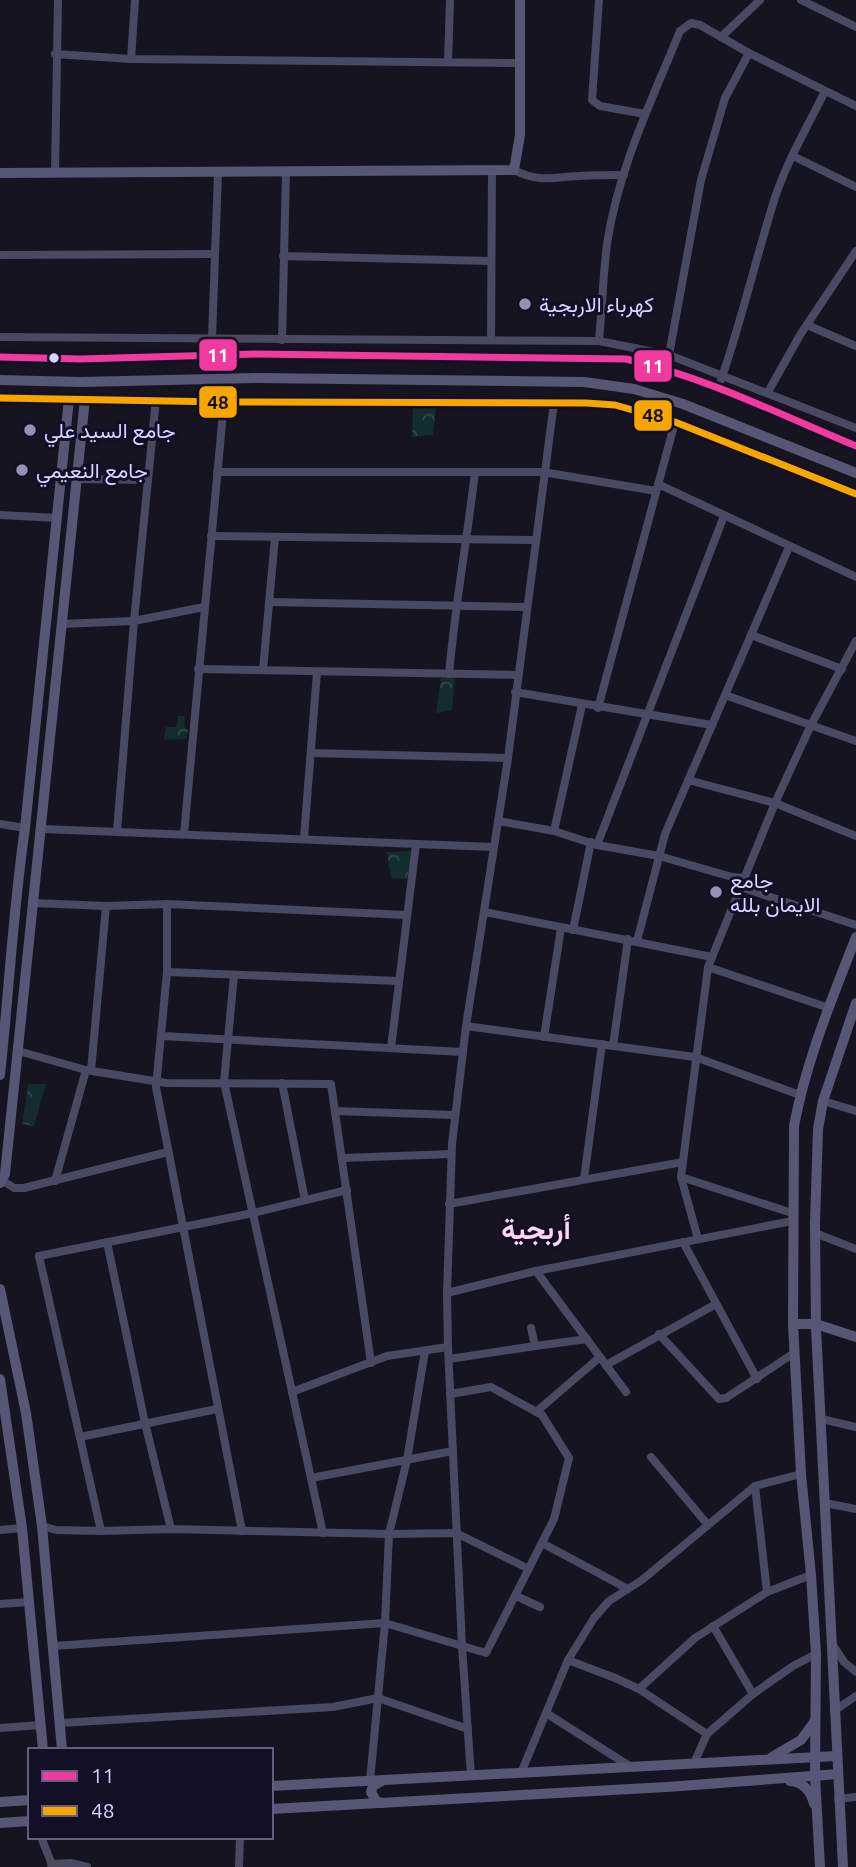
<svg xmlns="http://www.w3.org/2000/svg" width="856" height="1867" font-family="Ubuntu,Vazirmatn,sans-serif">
	<defs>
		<pattern id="park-crowns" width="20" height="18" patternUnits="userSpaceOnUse" patternTransform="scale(1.75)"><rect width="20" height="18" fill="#132c2d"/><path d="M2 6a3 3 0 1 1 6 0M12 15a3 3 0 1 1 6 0" fill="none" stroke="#354a4c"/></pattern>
	</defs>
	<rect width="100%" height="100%" fill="#161421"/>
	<!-- park -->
	<g fill="url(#park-crowns)">
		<path d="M436 406 433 435 412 437 413 407Z"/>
		<path d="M455 677 452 710 436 713 441 678Z"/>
		<path d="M178 716H185L184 726 188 730 186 739 164 740 166 727H176Z"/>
		<path d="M411 851 407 879 391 878 387 852Z"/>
		<path d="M28 1084H46L34 1126 22 1124Z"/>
	</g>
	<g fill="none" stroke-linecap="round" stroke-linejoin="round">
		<!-- street -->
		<g stroke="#4a4962" stroke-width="8">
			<path d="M599 0 592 100 600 106 645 114"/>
			<path d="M801 0 856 27"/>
			<path d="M721 37 760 0"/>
			<path d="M55 54 131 59 519 63"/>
			<path d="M131 59 135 0"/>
			<path d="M448 62 450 0"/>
			<path d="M793 156 856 187"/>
			<path d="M514 170C539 183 553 177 579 176 594 175 609 175 624 175"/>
			<path d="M55 173 58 0"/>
			<path d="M0 255 214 254"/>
			<path d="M283 256 490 261"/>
			<path d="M807 325 856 346"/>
			<path d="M0 337 599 341 669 355 856 428"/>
			<path d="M212 338 218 173"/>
			<path d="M282 340 286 173"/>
			<path d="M491 340 492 170"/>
			<path d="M599 341C602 309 603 276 607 244 618 169 652 100 680 31L691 23 700 25 749 53 856 106"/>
			<path d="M669 355 701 180 725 98 749 53"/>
			<path d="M721 380C741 322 755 262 773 204 785 164 807 128 825 91"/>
			<path d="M768 392 800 335 856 251"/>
			<path d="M0 398 224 402 586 403 615 405 675 422 856 494"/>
			<path d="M217 472H543L656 491"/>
			<path d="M77 479 148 480"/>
			<path d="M658 484 856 577"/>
			<path d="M0 515 57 518"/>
			<path d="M211 536 535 540"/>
			<path d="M269 602 527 607"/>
			<path d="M61 624 134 621 204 607"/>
			<path d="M751 635 842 669"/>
			<path d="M198 669 518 675"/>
			<path d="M263 670 275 537"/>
			<path d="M449 674C455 606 467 540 475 472"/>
			<path d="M515 692 712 725"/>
			<path d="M725 695 856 741"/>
			<path d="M598 708 675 422"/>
			<path d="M311 753 508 758"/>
			<path d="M688 780 775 803 856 836"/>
			<path d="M498 821 554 831 597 845 659 856 732 877 744 878"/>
			<path d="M0 824 25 828"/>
			<path d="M42 829 493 847"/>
			<path d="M117 831 134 621 156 399"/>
			<path d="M554 831 582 705"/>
			<path d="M184 834 224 402"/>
			<path d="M304 838 317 672"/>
			<path d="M597 845 724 516"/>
			<path d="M740 887 856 925"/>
			<path d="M33 903 106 906 167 904 407 915"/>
			<path d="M167 904V972L156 1087 242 1531"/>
			<path d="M485 912 712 957"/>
			<path d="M573 930 591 842"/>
			<path d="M637 941 665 834 789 547"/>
			<path d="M708 967 829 1008"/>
			<path d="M167 972 399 981"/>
			<path d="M234 975 224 1082 323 1533"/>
			<path d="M466 1026 695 1057 800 1095"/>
			<path d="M162 1036 463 1052"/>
			<path d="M544 1037 561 928"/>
			<path d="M613 1046 628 939"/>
			<path d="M391 1048 416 844"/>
			<path d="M18 1051 86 1070 166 1083 331 1084 371 1363"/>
			<path d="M91 1071 106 906"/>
			<path d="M282 1083 305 1200"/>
			<path d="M823 1101 856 1111"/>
			<path d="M335 1111 455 1115"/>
			<path d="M343 1158 451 1154"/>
			<path d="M681 1177 792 1213"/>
			<path d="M584 1179 602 1044"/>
			<path d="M2 1180 14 1188H24L168 1152"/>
			<path d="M55 1181 86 1070"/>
			<path d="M449 1204 683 1162"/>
			<path d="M815 1233 856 1249"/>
			<path d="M698 1239 681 1177 708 967 775 803 811 725 856 641"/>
			<path d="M107 1242 145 1423 171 1529"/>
			<path d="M683 1242 757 1379"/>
			<path d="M536 1271 626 1392"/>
			<path d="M447 1293 536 1271 792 1221"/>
			<path d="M659 1334 719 1399 726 1398 794 1353"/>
			<path d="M535 1346 587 1339"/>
			<path d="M449 1359 535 1346 531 1328"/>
			<path d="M606 1365 716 1304"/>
			<path d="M292 1392 387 1356 448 1347"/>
			<path d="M536 1412 600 1357"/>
			<path d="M822 1419 856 1427"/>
			<path d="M80 1437 217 1409"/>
			<path d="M651 1457 708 1525"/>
			<path d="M311 1478 453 1451"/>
			<path d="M755 1486 767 1592"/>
			<path d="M825 1503 856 1509"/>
			<path d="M42 1526 56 1530 101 1531 171 1529 389 1534 456 1533 529 1569"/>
			<path d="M0 1530 22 1528"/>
			<path d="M101 1531 39 1256 253 1213 347 1190"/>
			<path d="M542 1543 628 1589"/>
			<path d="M516 1596 540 1607"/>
			<path d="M0 1604 29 1602"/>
			<path d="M713 1626 753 1694"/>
			<path d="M833 1645 844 1662 856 1672"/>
			<path d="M53 1646 385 1623 486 1653 554 1519 569 1458 542 1415 491 1387 450 1394"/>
			<path d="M568 1660 615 1678 639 1689 707 1734"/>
			<path d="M639 1689 695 1638 767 1592 811 1575"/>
			<path d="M834 1711 856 1696"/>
			<path d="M546 1713 631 1767"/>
			<path d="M60 1723 333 1707 378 1698 468 1729"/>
			<path d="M0 1728 41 1725"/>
			<path d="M694 1763 707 1734 753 1694 793 1666 816 1654"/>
			<path d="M521 1773 568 1660 594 1618 609 1601 642 1580 755 1486 801 1474"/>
			<path d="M471 1776 462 1646 448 1347 447 1293 452 1144 466 1026 508 758 554 402"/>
			<path d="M370 1781 385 1623 389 1534 407 1460 425 1351"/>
			<path d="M838 1799 856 1797"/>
			<path d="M41 1837 53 1867"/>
			<path d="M51 1864 71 1863 87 1867"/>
			<path d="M239 1867 240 1837"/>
		</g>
		<!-- secondary -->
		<g stroke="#575674" stroke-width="10">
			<path d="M0 173 514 170 520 135V0"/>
			<path d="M0 357 80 359 258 354 626 359C705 377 781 415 856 446"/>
			<path d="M0 380 80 382 258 378 584 382 634 389 683 404 856 473"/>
			<path d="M0 1075C9 992 13 910 25 828L69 399"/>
			<path d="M0 1183 5 1174 85 399"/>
			<path d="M0 1289 26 1413 42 1526 62 1750"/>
			<path d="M793 1324H816L856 1337"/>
			<path d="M0 1379 22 1528 43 1750"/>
			<path d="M772 1757 801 1740 815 1721"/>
			<path d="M382 1781 373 1786 371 1792 376 1801 382 1803"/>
			<path d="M790 1781C803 1782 811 1791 814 1804"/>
			<path d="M271 1786 836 1756"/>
			<path d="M0 1802 30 1800"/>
			<path d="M271 1809 667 1787 838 1774"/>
			<path d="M0 1823 30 1821"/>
			<path d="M820 1867 815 1776 816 1654 811 1575 801 1474 793 1324 794 1126C806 1061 832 999 856 937"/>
			<path d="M843 1867 816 1328 815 1223 818 1129 823 1101 856 1003"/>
		</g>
		<!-- bus-1 casing -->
		<g stroke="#130f26" stroke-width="12">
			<path id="bus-1" d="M0 357 80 359 258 354 626 359C705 377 781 415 856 446"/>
		</g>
		<!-- bus-2 casing -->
		<g stroke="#130f26" stroke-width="12">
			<path id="bus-2" d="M0 398 224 402 586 403 615 405 675 422 856 494"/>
		</g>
		<!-- bus-1 -->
		<use href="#bus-1" stroke="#f13a9d" stroke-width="7"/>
		<!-- bus-2 -->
		<use href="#bus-2" stroke="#f7a600" stroke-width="7"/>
	</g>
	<!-- markers -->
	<g fill="#9591b1" stroke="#130f26" stroke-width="2.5">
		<circle cx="525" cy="304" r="7"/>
		<circle cx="30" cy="430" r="7"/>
		<circle cx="22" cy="470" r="7"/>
		<circle cx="716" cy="892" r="7"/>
	</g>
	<circle fill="#d9d4ff" stroke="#130f26" stroke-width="2.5" cx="54" cy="358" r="6"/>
	<g text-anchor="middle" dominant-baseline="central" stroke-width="6" stroke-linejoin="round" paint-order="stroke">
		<!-- poi labels -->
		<g font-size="21" fill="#d9d4ff" stroke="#130f26" text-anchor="start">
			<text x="539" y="304">كهرباء الاربجية</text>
			<text x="44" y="430">جامع السيد علي</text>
			<text x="36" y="470">جامع النعيمي</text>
			<text x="730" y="880">جامع<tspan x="730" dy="24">الايمان بلله</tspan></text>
		</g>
		<!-- district labels -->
		<g font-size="28" font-weight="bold" fill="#ffd6f0" stroke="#130f26">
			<text x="536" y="1228">أربجية</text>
		</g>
	</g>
	<g stroke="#130f26" stroke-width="2.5">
		<rect x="198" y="338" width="40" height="34" rx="7" fill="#f13a9d"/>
		<rect x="633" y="349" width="40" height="34" rx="7" fill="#f13a9d"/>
		<rect x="198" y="385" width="40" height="34" rx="7" fill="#f7a600"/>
		<rect x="633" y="399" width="40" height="33" rx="7" fill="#f7a600"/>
	</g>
	<g font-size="19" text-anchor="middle" font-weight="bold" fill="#fff">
		<text x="218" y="362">11</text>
		<text x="653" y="373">11</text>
	</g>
	<g font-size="19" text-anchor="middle" font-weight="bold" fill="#111">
		<text x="218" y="409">48</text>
		<text x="653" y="422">48</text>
	</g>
	<!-- legend -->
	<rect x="28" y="1748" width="245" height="91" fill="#130f26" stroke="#625e7d" stroke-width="2"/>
	<rect x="42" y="1771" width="35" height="10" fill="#f13a9d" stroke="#625e7d" stroke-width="2"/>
	<text x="91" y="1783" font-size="21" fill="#d9d4ff">11</text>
	<rect x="42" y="1806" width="35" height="10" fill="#f7a600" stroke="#625e7d" stroke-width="2"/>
	<text x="91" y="1818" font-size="21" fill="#d9d4ff">48</text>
</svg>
